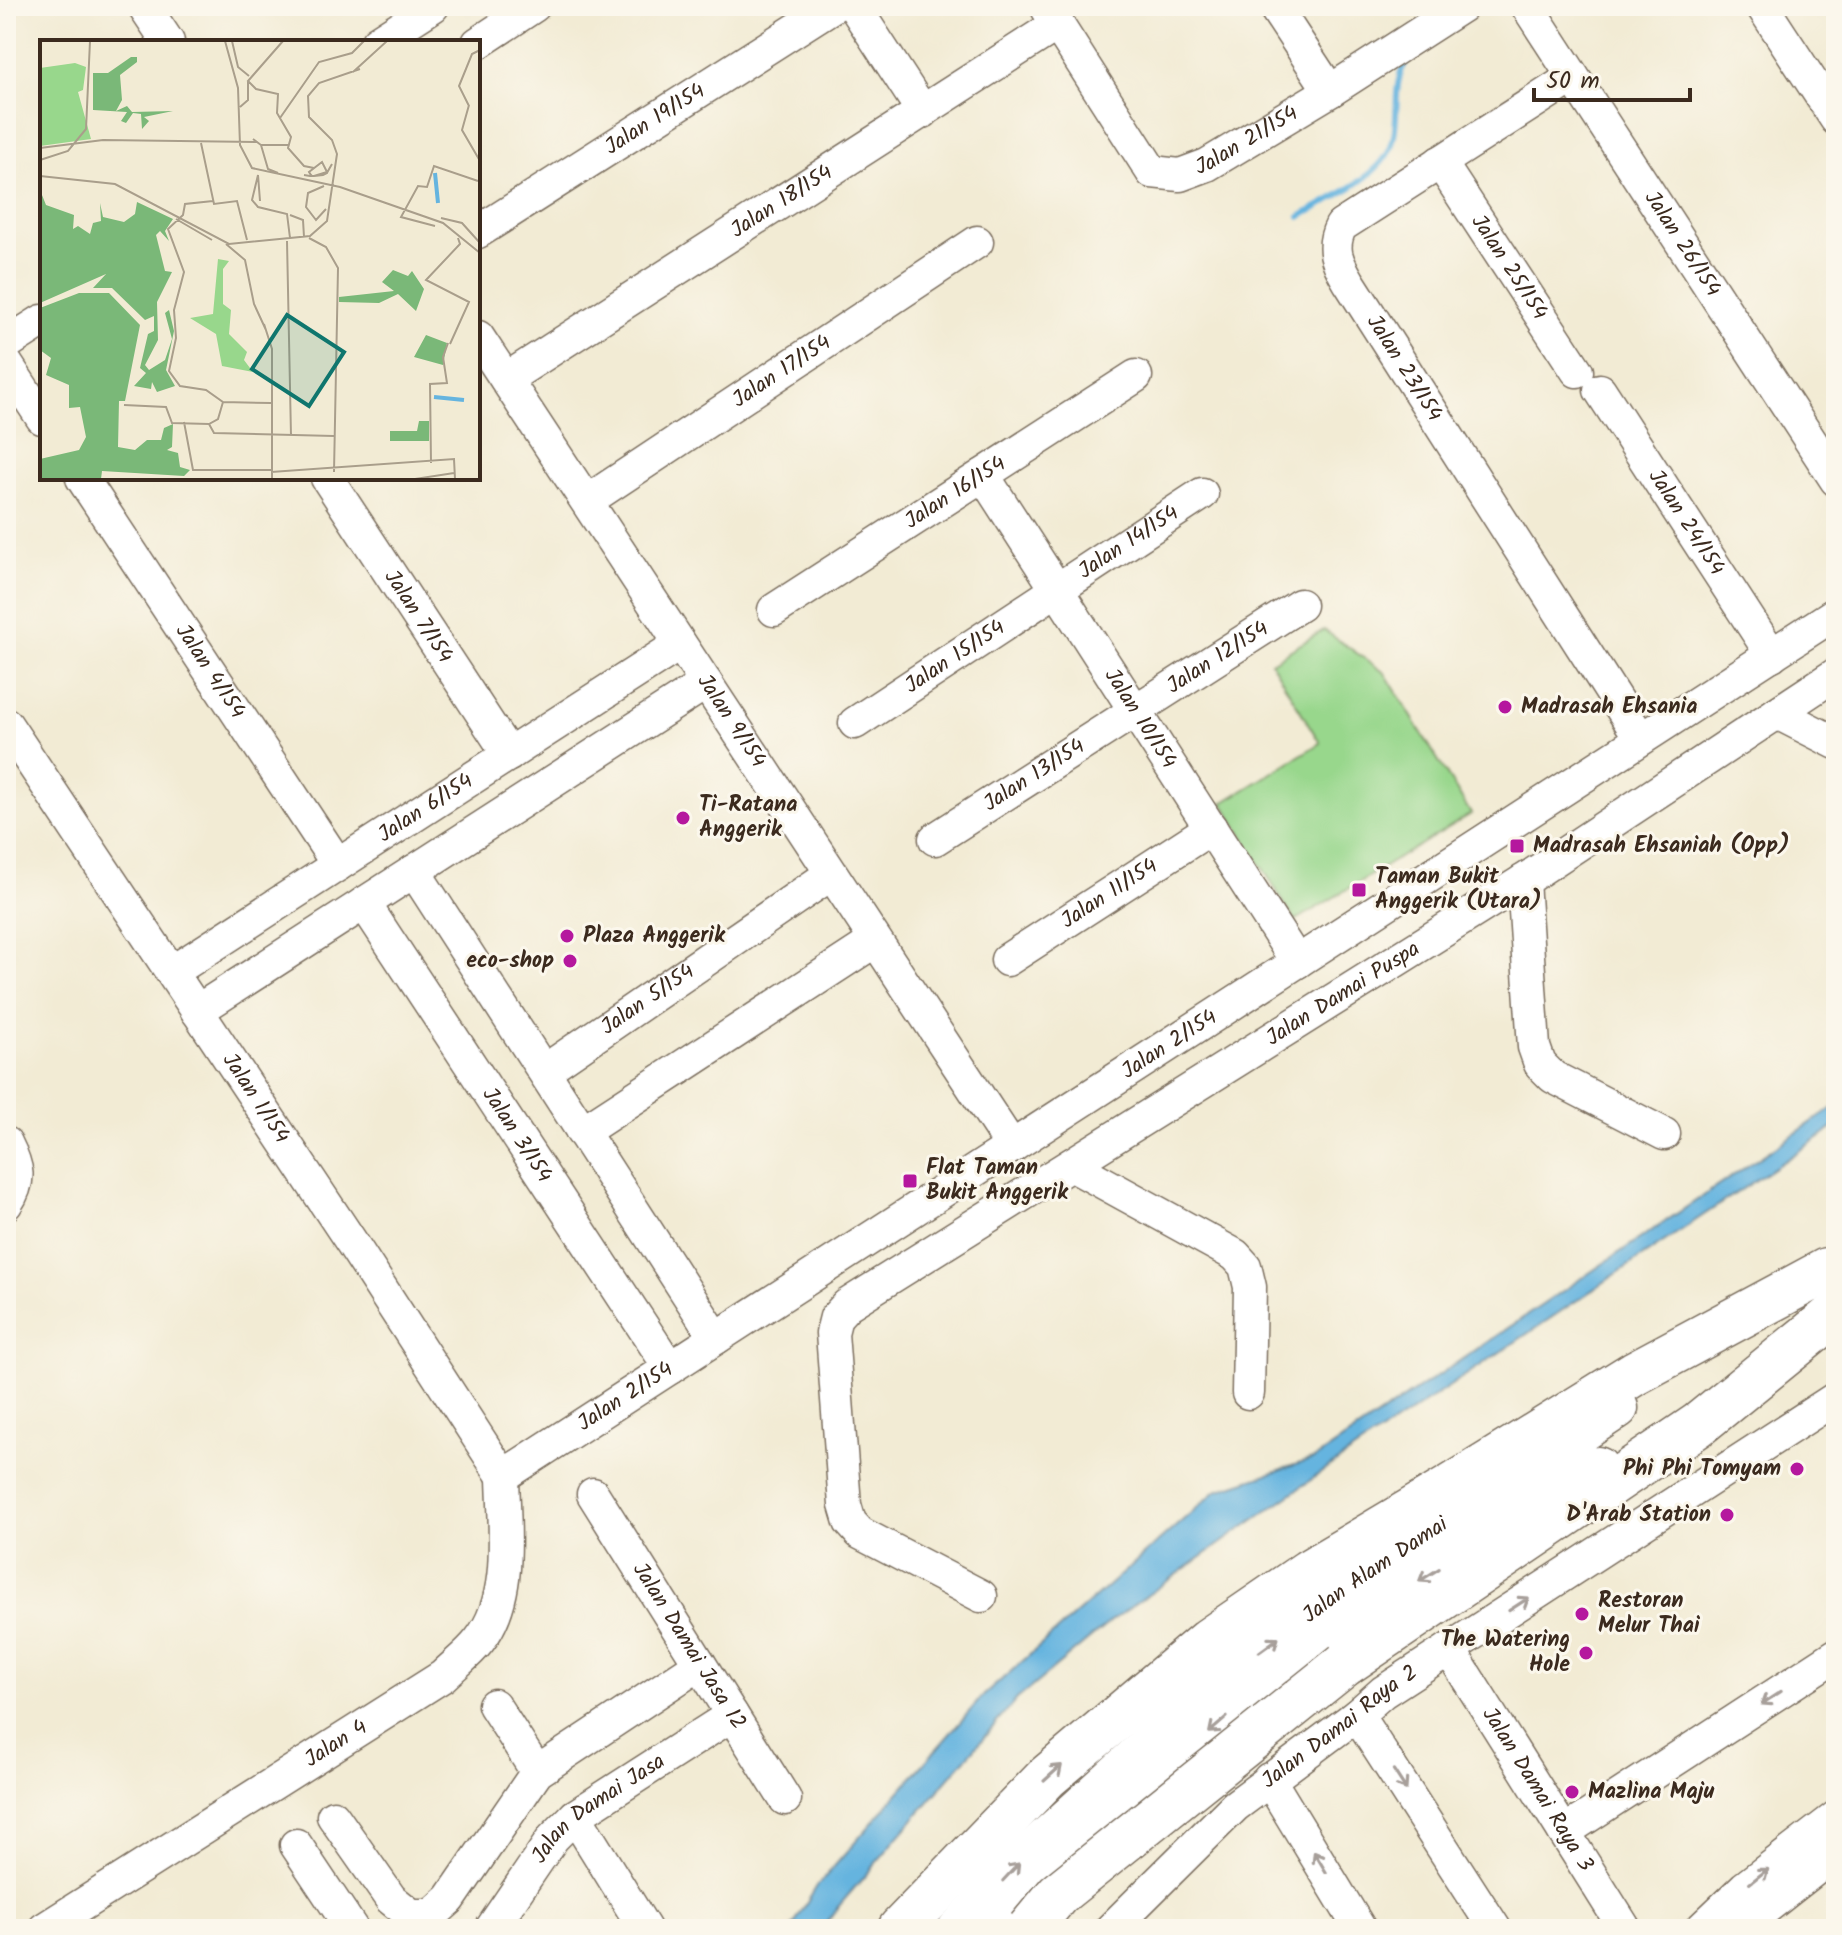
<svg xmlns="http://www.w3.org/2000/svg" width="1842" height="1935" font-family="Kalam,sans-serif">
	<rect width="100%" height="100%" fill="#fbf7ec"/>
	<filter id="ink" filterUnits="userSpaceOnUse"><feTurbulence type="fractalNoise" baseFrequency=".0125" numOctaves="2"/><feDisplacementMap in="SourceGraphic" scale="16" xChannelSelector="R" yChannelSelector="G"/><feConvolveMatrix kernelMatrix="1 2 1 2 8 2 1 2 1" color-interpolation-filters="sRGB"/></filter>
	<filter id="wash" filterUnits="userSpaceOnUse"><feTurbulence type="fractalNoise" baseFrequency=".006" numOctaves="4" result="noise"/><feDisplacementMap in="SourceGraphic" scale="32" xChannelSelector="R" yChannelSelector="G"/><feGaussianBlur stdDeviation="1.8" result="paint"/><feColorMatrix in="noise" values="0 0 0 0 0 0 0 0 0 0 0 0 0 0 0 0 0 1.4 0 .05"/><feComposite in="paint" operator="in"/></filter>
	<g filter="url(#wash)">
		<rect width="100%" height="100%" fill="#f2ebd4"/>
		<!-- green -->
		<path fill="#98d78c" stroke="#6a8055" stroke-width="2" d="M1324 630 1385 673 1471 814 1295 921 1223 803 1320 743 1271 662Z"/>
		<!-- water -->
		<path fill="#65b4df" stroke="#506f7e" stroke-width="2" d="M1836 1106V1126L1322 1472 1111 1621 1017 1699 837 1908 823 1929H791L817 1886 982 1697 1216 1491 1316 1458Z"/>
		<g fill="none" stroke-linecap="round" stroke-linejoin="round">
			<!-- stream -->
			<path stroke="#65b4df" stroke-width="6" d="M1300 217C1328 200 1383 176 1392 144 1401 116 1390 83 1408 59"/>
		</g>
	</g>
	<g filter="url(#ink)">
		<g fill="none" stroke-linecap="round" stroke-linejoin="round">
			<!-- minor casing -->
			<g stroke="#7b6e5e" stroke-width="35">
				<g id="minor">
					<path d="M144 6 168 42"/>
					<path d="M854 6 923 112"/>
					<path d="M1274 6 1330 91"/>
					<path id="s1" d="M1527 6 1836 480"/>
					<path d="M1762 6 1836 119"/>
					<path id="s2" d="M1047 8 1152 172 1180 175 1207 165 1330 91 1462 6"/>
					<path d="M377 42 433 6"/>
					<path d="M478 43 534 6"/>
					<path id="s3" d="M1573 77 1341 226C1330 248 1337 262 1349 282L1641 739"/>
					<path id="s4" d="M1440 162 1577 371"/>
					<path id="s5" d="M478 232 833 6"/>
					<path id="s6" d="M478 337 1012 1147"/>
					<path d="M6 344 42 321"/>
					<path d="M6 363 42 418"/>
					<path id="s7" d="M506 379 1058 24"/>
					<path id="s8" d="M1600 390 1772 655"/>
					<path id="s9" d="M983 475 1297 962"/>
					<path id="s10" d="M82 478 338 865"/>
					<path id="s11" d="M327 478 509 755"/>
					<path id="s12" d="M587 501 977 242"/>
					<path id="s13" d="M774 610 1136 376"/>
					<path d="M1777 713 1836 743"/>
					<path id="s14" d="M855 723 1202 494"/>
					<path id="s15" d="M6 724 352 1243 503 1476"/>
					<path id="s16" d="M935 839 1300 605"/>
					<path d="M414 871 716 1338"/>
					<path d="M1523 881 1534 1047 1540 1064 1553 1077 1664 1134"/>
					<path id="s17" d="M364 903 670 1368"/>
					<path id="s18" d="M1007 960 1211 828"/>
					<path id="s19" d="M172 972 680 644"/>
					<path d="M197 1011 706 683"/>
					<path id="s20" d="M544 1071 831 874"/>
					<path d="M582 1132 875 941"/>
					<path d="M6 1143C18 1167 22 1180 6 1204"/>
					<path d="M1071 1165 1235 1255 1245 1266 1250 1287 1248 1393"/>
					<path id="s21" d="M503 1476 1836 613"/>
					<path id="s22" d="M593 1494 785 1799"/>
					<path id="s23" d="M981 1596 860 1533 850 1522 845 1505 832 1333 836 1317 847 1305 1523 881 1836 674"/>
					<path id="s24" d="M1449 1649 1625 1929"/>
					<path d="M494 1705 537 1772"/>
					<path d="M1357 1715 1495 1929"/>
					<path d="M1269 1779 1360 1929"/>
					<path d="M333 1816 391 1899 411 1915H432L450 1899 537 1772 700 1664"/>
					<path d="M575 1816 645 1929"/>
					<path d="M1564 1832 1836 1655"/>
					<path d="M296 1845 352 1929"/>
					<path id="s25" d="M44 1929 443 1676C454 1665 469 1654 479 1641 514 1597 504 1529 503 1476"/>
					<path id="s26" d="M491 1929 553 1838 575 1816 732 1715"/>
					<path id="s27" d="M1111 1929 1235 1806 1357 1715 1383 1692 1836 1398"/>
					<path d="M1701 1929 1745 1887 1836 1817"/>
					<path d="M1743 1929 1766 1908 1836 1853"/>
				</g>
			</g>
			<!-- major casing -->
			<g stroke="#7b6e5e" stroke-width="43">
				<g id="major">
					<path id="s28" d="M958 1929 1021 1861 1209 1690 1348 1587 1618 1408"/>
					<path d="M998 1929C1114 1802 1250 1694 1393 1598 1460 1552 1531 1512 1598 1467"/>
				</g>
			</g>
			<!-- highway casing -->
			<g stroke="#7b6e5e" stroke-width="47">
				<g id="highway">
					<path d="M1345 1664 1698 1425 1836 1313"/>
					<path d="M900 1929 1047 1777 1209 1640 1308 1572 1451 1487 1635 1373 1827 1270"/>
				</g>
			</g>
			<!-- minor -->
			<use href="#minor" stroke="#fff" stroke-width="32"/>
			<!-- major -->
			<use href="#major" stroke="#fff" stroke-width="40"/>
			<!-- highway -->
			<use href="#highway" stroke="#fff" stroke-width="44"/>
			<!-- highway-bridge casing -->
			<g stroke="#7b6e5e" stroke-width="47" stroke-linecap="butt">
				<path id="highway-bridge" d="M1029 1929 1058 1894 1345 1664"/>
			</g>
			<!-- highway-bridge -->
			<use href="#highway-bridge" stroke="#fff" stroke-width="44"/>
		</g>
		<!-- one-way arrows -->
		<defs><path id="oneway-shaft" d="M-6 0H5M1.5-3L5.5 0L1.5 3" fill="none" stroke-width="1.6" stroke-linecap="round" stroke-linejoin="round" transform="scale(2)"/></defs>
		<g stroke="#a79f9a">
			<use href="#oneway-shaft" transform="translate(1429 1575) rotate(148)"/>
			<use href="#oneway-shaft" transform="translate(1519 1604) rotate(-33)"/>
			<use href="#oneway-shaft" transform="translate(1269 1645) rotate(-36)"/>
			<use href="#oneway-shaft" transform="translate(1771 1698) rotate(147)"/>
			<use href="#oneway-shaft" transform="translate(1218 1725) rotate(139)"/>
			<use href="#oneway-shaft" transform="translate(1053 1773) rotate(-42)"/>
			<use href="#oneway-shaft" transform="translate(1400 1780) rotate(57)"/>
			<use href="#oneway-shaft" transform="translate(1320 1862) rotate(-121)"/>
			<use href="#oneway-shaft" transform="translate(1011 1872) rotate(-47)"/>
			<use href="#oneway-shaft" transform="translate(1759 1876) rotate(-38)"/>
		</g>
	</g>
	<!-- markers -->
	<g fill="#b5179e" stroke="#fbf7ec" stroke-width="3">
		<circle cx="1505" cy="707" r="8"/>
		<circle cx="683" cy="818" r="8"/>
		<rect x="1509" y="838" width="16" height="16" rx="4"/>
		<rect x="1351" y="882" width="16" height="16" rx="4"/>
		<circle cx="567" cy="936" r="8"/>
		<circle cx="570" cy="961" r="8"/>
		<rect x="902" y="1173" width="16" height="16" rx="4"/>
		<circle cx="1797" cy="1469" r="8"/>
		<circle cx="1727" cy="1515" r="8"/>
		<circle cx="1582" cy="1614" r="8"/>
		<circle cx="1586" cy="1653" r="8"/>
		<circle cx="1572" cy="1792" r="8"/>
	</g>
	<g text-anchor="middle" dominant-baseline="central" stroke-width="6" stroke-linejoin="round" paint-order="stroke">
		<!-- street labels -->
		<g font-size="22" fill="#3b2a1e" stroke="#fbf7ec">
			<text stroke="none"><textPath href="#s5" startOffset="210">Jalan 19/154</textPath></text>
			<text stroke="none"><textPath href="#s2" startOffset="298">Jalan 21/154</textPath></text>
			<text stroke="none"><textPath href="#s7" startOffset="328">Jalan 18/154</textPath></text>
			<text stroke="none"><textPath href="#s1" startOffset="284">Jalan 26/154</textPath></text>
			<text stroke="none"><textPath href="#s4" startOffset="126">Jalan 25/154</textPath></text>
			<text stroke="none"><textPath href="#s3" startOffset="438">Jalan 23/154</textPath></text>
			<text stroke="none"><textPath href="#s12" startOffset="234">Jalan 17/154</textPath></text>
			<text stroke="none"><textPath href="#s13" startOffset="216">Jalan 16/154</textPath></text>
			<text stroke="none"><textPath href="#s8" startOffset="158">Jalan 24/154</textPath></text>
			<text stroke="none"><textPath href="#s14" startOffset="328">Jalan 14/154</textPath></text>
			<text stroke="none"><textPath href="#s11" startOffset="166">Jalan 7/154</textPath></text>
			<text stroke="none"><textPath href="#s14" startOffset="120">Jalan 15/154</textPath></text>
			<text stroke="none"><textPath href="#s16" startOffset="336">Jalan 12/154</textPath></text>
			<text stroke="none"><textPath href="#s10" startOffset="232">Jalan 4/154</textPath></text>
			<text stroke="none"><textPath href="#s9" startOffset="290">Jalan 10/154</textPath></text>
			<text stroke="none"><textPath href="#s6" startOffset="460">Jalan 9/154</textPath></text>
			<text stroke="none"><textPath href="#s16" startOffset="118">Jalan 13/154</textPath></text>
			<text stroke="none"><textPath href="#s19" startOffset="302">Jalan 6/154</textPath></text>
			<text stroke="none"><textPath href="#s18" startOffset="122">Jalan 11/154</textPath></text>
			<text stroke="none"><textPath href="#s23" startOffset="960">Jalan Damai Puspa</textPath></text>
			<text stroke="none"><textPath href="#s20" startOffset="126">Jalan 5/154</textPath></text>
			<text stroke="none"><textPath href="#s21" startOffset="794">Jalan 2/154</textPath></text>
			<text stroke="none"><textPath href="#s15" startOffset="450">Jalan 1/154</textPath></text>
			<text stroke="none"><textPath href="#s17" startOffset="278">Jalan 3/154</textPath></text>
			<text stroke="none"><textPath href="#s21" startOffset="146">Jalan 2/154</textPath></text>
			<text stroke="none"><textPath href="#s28" startOffset="552">Jalan Alam Damai</textPath></text>
			<text stroke="none"><textPath href="#s22" startOffset="180">Jalan Damai Jasa 12</textPath></text>
			<text stroke="none"><textPath href="#s27" startOffset="306">Jalan Damai Raya 2</textPath></text>
			<text stroke="none"><textPath href="#s25" startOffset="346">Jalan 4</textPath></text>
			<text stroke="none"><textPath href="#s24" startOffset="166">Jalan Damai Raya 3</textPath></text>
			<text stroke="none"><textPath href="#s26" startOffset="164">Jalan Damai Jasa</textPath></text>
		</g>
		<!-- poi labels -->
		<g font-size="22" font-weight="bold" fill="#3b2a1e" stroke="#fbf7ec" text-anchor="start">
			<text x="1521" y="707">Madrasah Ehsania</text>
			<text x="699" y="805">Ti-Ratana<tspan x="699" dy="25">Anggerik</tspan></text>
			<text x="1533" y="846">Madrasah Ehsaniah (Opp)</text>
			<text x="1375" y="877">Taman Bukit<tspan x="1375" dy="25">Anggerik (Utara)</tspan></text>
			<text x="583" y="936">Plaza Anggerik</text>
			<text x="554" y="961" text-anchor="end">eco-shop</text>
			<text x="926" y="1168">Flat Taman<tspan x="926" dy="25">Bukit Anggerik</tspan></text>
			<text x="1781" y="1469" text-anchor="end">Phi Phi Tomyam</text>
			<text x="1711" y="1515" text-anchor="end">D'Arab Station</text>
			<text x="1598" y="1601">Restoran<tspan x="1598" dy="25">Melur Thai</tspan></text>
			<text x="1570" y="1640" text-anchor="end">The Watering<tspan x="1570" dy="25">Hole</tspan></text>
			<text x="1588" y="1792">Mazlina Maju</text>
		</g>
	</g>
	<!-- overview -->
	<g transform="translate(40 40)">
		<rect width="440" height="440" fill="#f2ebd4"/>
		<path d="M35 23 46 27 43 50 38 52 51 99 0 106V28ZM178 219 189 221 183 229V264L191 270 189 294 207 312 204 320 213 332 182 326 176 294 150 278 173 274Z" fill="#98d78c"/>
		<path d="M91 17H97V22L80 35 82 60 76 71 87 66 92 72 133 71 104 77 109 81 102 89 101 74 93 73 86 83 81 81 87 72 53 70V33H68ZM0 150 6 165 34 175 33 189 38 186 50 194 53 183 61 181 60 163 63 177 84 182 95 174 97 162 133 179 125 191 129 201 120 191 116 195 125 231 132 232 117 262 118 300 105 325 109 330 125 320 132 299 125 273 129 270 134 291 126 330 135 346 117 352 112 342 111 349 94 346 106 333 100 328 108 294 114 291V276L105 280 72 248H53L66 234 0 263ZM353 230 368 236 372 231 384 249 376 271 358 254 339 263 299 262V257L354 251 342 242ZM39 253H69L100 285 85 361H79L78 407 95 410 107 400H121L124 388 133 384 132 407 127 410 138 413 140 427 150 430 144 436 62 431 61 439H0V419L39 410 46 397 40 367 29 368V345L6 335 11 318 0 310V268ZM386 295 407 303 403 325 374 317ZM379 381H389V401H350V391H377Z" fill="#7ab878"/>
		<path fill="none" stroke="#65b4df" stroke-width="4" d="M395 133 398 163M394 357 424 360"/>
		<path fill="none" stroke="#a99e8b" stroke-width="2" d="M185 1 198 48 200 105 212 128 300 147 403 183 440 213M192 1 198 27 209 36M243 1 208 41 216 49 238 54 237 73 251 97 248 108 264 126 274 128M313 32 347 1M429 65 422 90 440 121M429 66 419 46 432 14 440 10M200 67 208 60V41M240 78 279 22 312 13 324 1M213 99 221 105 228 129 238 133M161 103 174 164 197 161 207 200M221 105H248M0 108 63 100 216 102M0 120 28 111 46 89 50 1M264 135 270 136H274L287 132 282 122 269 132 271 135 272 136H274L283 135 287 133 288 131 292 124M0 136 75 144 189 204 270 196 287 181 297 114 292 100 269 77 268 56 279 43 320 29M284 146 268 153 266 167 276 180 286 169M173 161 145 164 143 175 128 189 144 232 134 270 136 298 129 331 140 346 166 350 183 362 231 363M220 161 218 135 212 160 218 167 247 174 250 198M250 175 263 180 264 197M401 178 422 183 440 203M136 179 172 200M395 186 361 177 378 146 387 147 394 126 438 141M269 198 286 207 298 228 294 432M247 201 251 396M186 204 205 220 214 264 226 290M224 284 232 309V341M410 304 429 262 386 240 420 204 418 198M232 335V439M84 365 126 367 132 383 169 384 178 379 183 362M144 382 153 430H232M169 384 174 393 294 396M391 423 390 344 407 343 403 317 408 303M231 432 414 419 415 439M375 439 414 433"/>
		<path fill="#0f766e" fill-opacity="0.15" stroke="#0f766e" stroke-width="4" d="M247 275 304 312 269 366 212 329Z"/>
		<rect width="440" height="440" fill="none" stroke="#3b2a1e" stroke-width="4"/>
	</g>
	<!-- margin -->
	<rect width="1842" height="1935" fill="none" stroke="#fbf7ec" stroke-width="32"/>
	<!-- scale -->
	<path d="M1534 88v12h156v-12" fill="none" stroke="#3b2a1e" stroke-width="4"/>
	<text x="1546" y="88" font-size="24" fill="#3b2a1e" stroke="#fbf7ec" stroke-width="6" paint-order="stroke">50 m</text>
</svg>
